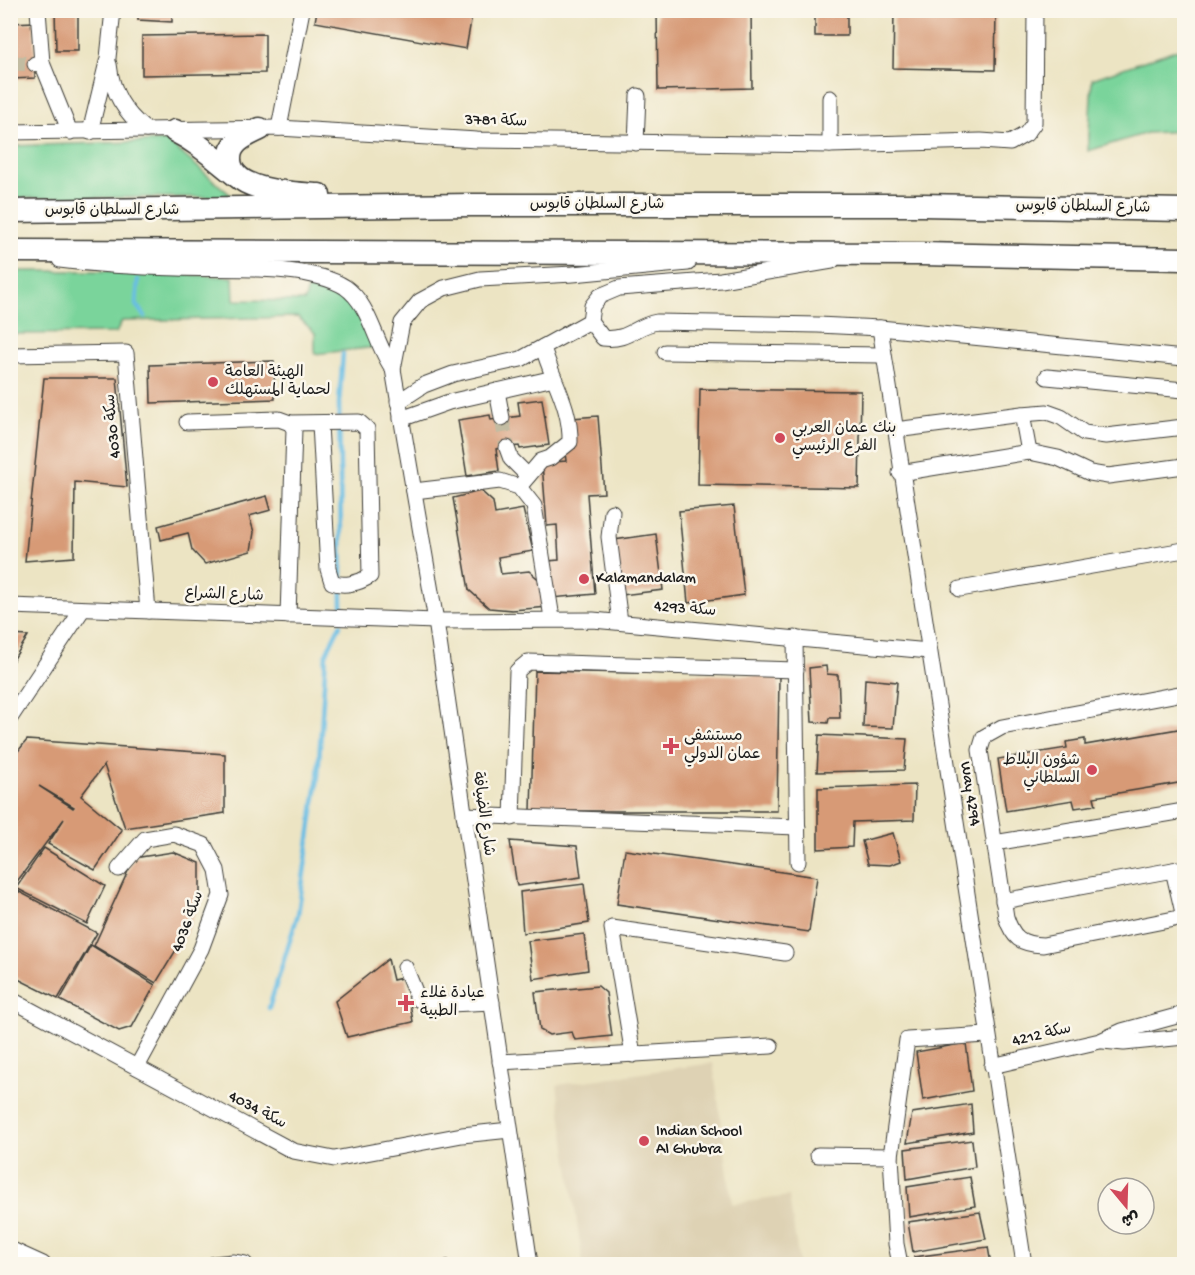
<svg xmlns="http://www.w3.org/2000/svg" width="1195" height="1275" font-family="'Gochi Hand','Playpen Sans Arabic',sans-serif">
	<rect width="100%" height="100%" fill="#fbf7ec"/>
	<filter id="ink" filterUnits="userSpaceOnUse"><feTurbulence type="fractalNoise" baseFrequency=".0167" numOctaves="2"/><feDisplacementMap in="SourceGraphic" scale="12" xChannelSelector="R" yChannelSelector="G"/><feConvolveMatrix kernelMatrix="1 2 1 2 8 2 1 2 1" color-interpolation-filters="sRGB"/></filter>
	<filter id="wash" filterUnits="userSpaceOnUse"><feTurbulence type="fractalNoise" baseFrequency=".008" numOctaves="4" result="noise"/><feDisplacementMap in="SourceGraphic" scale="24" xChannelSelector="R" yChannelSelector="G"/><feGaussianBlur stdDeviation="1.35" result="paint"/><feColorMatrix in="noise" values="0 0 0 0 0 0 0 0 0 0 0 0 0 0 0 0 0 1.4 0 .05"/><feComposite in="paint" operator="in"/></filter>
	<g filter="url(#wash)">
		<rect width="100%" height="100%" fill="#ece4c3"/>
		<!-- built -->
		<path fill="#ded2b4" d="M713 1063 732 1204 789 1196 799 1264H583L557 1085Z"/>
		<!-- green -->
		<g fill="#7ad49b" stroke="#4b785c" stroke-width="1.5">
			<path d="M1184 47V131L1147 133 1088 151 1092 79Z"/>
			<path d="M167 141 233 197 11 198 10 146Z"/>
			<path d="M10 271H114L233 277 234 300 305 301 309 280 342 291 362 315 376 347 315 354V333L298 317 122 321 116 333 11 334Z"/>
		</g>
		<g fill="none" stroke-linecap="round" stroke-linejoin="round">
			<!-- stream -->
			<g stroke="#68bde4" stroke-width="4.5">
				<path d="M138 280 136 305 145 316"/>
				<path d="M342 606 339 403 343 354"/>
				<path d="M269 1008 298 914 318 776 326 654 340 625"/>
			</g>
		</g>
		<g id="blocks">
			<!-- building -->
			<g fill="#d79a76" fill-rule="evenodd">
				<path d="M55 10H78V51H56Z"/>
				<path d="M138 10H172V22L138 20Z"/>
				<path d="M317 10H473L466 49 315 22Z"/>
				<path d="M657 10H751L752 88 658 90Z"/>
				<rect x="815" y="10" width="32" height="26"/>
				<path d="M894 10 996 11 995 70 893 68Z"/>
				<path d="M34 22 35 78 10 79 11 23Z"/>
				<path d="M265 34V73L142 75V36Z"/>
				<path d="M274 361 275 399 151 403 150 365Z"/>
				<path d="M44 378H117L127 487 75 482 74 557 25 561Z"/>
				<path d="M700 389 861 391 859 488 698 485Z"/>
				<path d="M542 399 549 445 520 449 519 446 496 449 499 471 467 476 458 420 490 415 491 420 520 416 518 402Z"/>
				<path d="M598 416 604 493 587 494 595 594 551 598 548 561 559 560 557 525 547 526 542 463 566 461 565 452 575 448 572 418Z"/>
				<path d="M481 491 493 502 495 514 523 509 533 551 498 557 501 574 529 571 544 584 549 607 512 610 489 608 469 590 453 498Z"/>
				<path d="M267 496 271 510 249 516 254 532 251 551 205 564 192 550 188 533 161 540 158 526Z"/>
				<path d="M734 506 744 595 688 603 679 511Z"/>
				<path d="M656 534 663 590 622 595 614 540Z"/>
				<path d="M10 635 28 636 10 665Z"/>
				<path d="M826 666 827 674 838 675 840 718H829L828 723 812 722 809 668Z"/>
				<path d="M535 671 779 676 777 811H531Z"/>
				<path d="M865 679 897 682 893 728 863 727Z"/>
				<path d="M1184 728V782L1094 797 1096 805 1075 808 1073 800 1006 811 998 759 1067 748 1066 742 1085 739V745Z"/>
				<path d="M819 735 907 739 904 770 817 772Z"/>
				<path d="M27 740 225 754V813L125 828 104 765 81 796 122 830 95 870 48 844 64 819 12 888 97 933 58 999 10 975V761ZM39 786 74 807 73 808Z"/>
				<path d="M915 785 914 820 853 822 852 847 818 849V788Z"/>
				<path d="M893 833 901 861 890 865 868 864 862 841Z"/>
				<path d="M510 841 577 846 581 877 517 886Z"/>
				<path d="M44 848 105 886 87 924 16 888Z"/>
				<path d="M625 850 817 877 809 932 617 904Z"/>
				<path d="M173 852 200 863V896L187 932 156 983 94 946 134 858Z"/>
				<path d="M584 884 589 923 523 933 520 892Z"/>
				<path d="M584 934 588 970 533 979 528 941Z"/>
				<path d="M91 945 155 985 132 1027 119 1031 60 1000Z"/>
				<path d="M388 959 393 980 406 977 413 1022 347 1037 335 1001Z"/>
				<path d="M598 986 606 993 612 1036 575 1040 572 1032 549 1035 540 1030 535 992Z"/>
				<path d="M966 1043 972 1091 923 1100 916 1052Z"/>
				<path d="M971 1104 973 1132 907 1143 912 1113Z"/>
				<path d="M972 1140 975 1167 907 1179 905 1149Z"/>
				<path d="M970 1177 975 1206 909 1217 907 1187Z"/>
				<path d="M980 1212 986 1239 913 1252 908 1222Z"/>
				<path d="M988 1247 991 1264H915L914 1257Z"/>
				<path d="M447 1260 448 1264H434Z"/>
			</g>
		</g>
	</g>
	<g filter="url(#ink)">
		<use href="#blocks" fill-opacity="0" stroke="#3b3a35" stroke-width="1.5"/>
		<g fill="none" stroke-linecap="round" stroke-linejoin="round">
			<!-- minor-tunnel -->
			<g stroke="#c2bca2" stroke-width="15" stroke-dasharray="15 8" stroke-linecap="butt">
				<path d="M10 63 35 64"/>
				<path d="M502 418 507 448"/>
			</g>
			<!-- minor casing -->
			<g stroke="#3b3a35" stroke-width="17">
				<g id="minor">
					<path d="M38 10 42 63"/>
					<path d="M35 64 42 63 70 132"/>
					<path d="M109 64C112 93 124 112 146 130"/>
					<path d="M279 128 302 10"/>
					<path d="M10 132 279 128 477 140 830 145 981 141 1010 143 1026 134 1034 123 1035 10"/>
					<path d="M90 132 108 58 113 10"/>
					<path d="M636 143 638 96"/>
					<path d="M830 145V98"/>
					<path d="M60 260C99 265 138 267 178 268 223 270 307 263 345 287 371 305 375 345 393 369"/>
					<path d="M832 261 721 280 619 288 600 296 592 306 590 321 603 338C629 341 634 326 657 322L818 325 880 328 1184 358"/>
					<path d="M880 328 1024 1264"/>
					<path d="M665 352 882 355"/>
					<path d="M10 355 126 353 148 611"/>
					<path d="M1047 377 1184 390"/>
					<path d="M497 391 502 418"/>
					<path d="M398 402 424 385 453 374 521 359 590 321"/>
					<path d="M1022 414 1047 412 1061 417 1084 433 1106 436 1184 427"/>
					<path d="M401 419 449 402 554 378"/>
					<path d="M187 422 279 419 290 423 294 429 288 616"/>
					<path d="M290 423 359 422 367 429 370 576C359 583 344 587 332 582L328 569 320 424"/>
					<path d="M895 430 1022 414 1029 452 900 473"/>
					<path d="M507 448 511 459 528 476"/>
					<path d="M1029 452 1058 458 1090 473 1108 476 1184 466"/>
					<path d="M519 487 541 461 550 458 570 442C571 406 552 380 543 347"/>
					<path d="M414 491 500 481 519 487 534 506 552 618"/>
					<path d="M612 512 609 537 620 622"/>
					<path d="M960 589 1184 550"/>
					<path d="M10 606 436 621 593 620 929 651"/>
					<path d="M795 638 798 862"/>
					<path d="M1184 693 1002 727 984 737 980 750 1006 917C1013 938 1020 944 1043 945L1184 917"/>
					<path d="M10 718 82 610"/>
					<path d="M464 815 798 827"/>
					<path d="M512 818 517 671 528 662 796 670"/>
					<path d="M994 843 1184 811"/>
					<path d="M119 869 145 839 174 834 204 845 217 870 221 895 201 949 137 1067"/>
					<path d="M1173 870 1184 917"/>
					<path d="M1003 901 1184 868"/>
					<path d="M405 967 418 999 429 1005 492 1002"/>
					<path d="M10 999 293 1151 334 1159 462 1135 510 1130"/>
					<path d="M1103 1041 1124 1043 1184 1037"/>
					<path d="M633 1055 612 928 785 953"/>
					<path d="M500 1062 771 1046"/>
					<path d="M992 1066 1100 1041 1122 1031 1184 1014"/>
					<path d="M818 1155 891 1156 907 1040 987 1035"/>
					<path d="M891 1156 896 1244 900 1264"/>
					<path d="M10 1249 43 1264"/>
					<path d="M214 1264 233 1262 245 1264"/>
					<path d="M530 1264 436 621 393 369 402 323 420 301 444 288 480 279 573 274 688 263"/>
				</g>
			</g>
			<!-- highway casing -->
			<g stroke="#3b3a35" stroke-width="25">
				<g id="highway">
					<path d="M260 129C246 136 229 142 230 160 231 193 296 193 319 195"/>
					<path d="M175 131C199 143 215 159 237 176"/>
					<path d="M10 211 471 205H922L1184 210"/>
					<path d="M10 251 921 254 1184 259"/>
				</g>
			</g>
			<!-- minor -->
			<use href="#minor" stroke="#fff" stroke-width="15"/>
			<!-- highway -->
			<use href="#highway" stroke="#fff" stroke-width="22"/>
		</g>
	</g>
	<!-- markers -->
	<g fill="#d1495b" stroke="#fbf7ec" stroke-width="2">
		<circle cx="213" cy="382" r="6"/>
		<circle cx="780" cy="438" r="6"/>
		<circle cx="584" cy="579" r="6"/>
		<path d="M668 737h6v6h6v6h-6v6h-6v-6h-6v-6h6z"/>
		<circle cx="1092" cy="770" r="6"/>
		<path d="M403 994h6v6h6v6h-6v6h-6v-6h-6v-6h6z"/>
		<circle cx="644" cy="1141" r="6"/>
	</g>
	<g text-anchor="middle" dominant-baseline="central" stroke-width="5" stroke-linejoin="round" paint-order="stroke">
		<!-- street labels -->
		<g font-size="16" fill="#1c1c1c" stroke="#fbf7ec">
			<text transform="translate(496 122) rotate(2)">سكة 3781</text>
			<text x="597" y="205">شارع السلطان قابوس</text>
			<text transform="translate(1083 208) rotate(1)">شارع السلطان قابوس</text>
			<text x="112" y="211">شارع السلطان قابوس</text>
			<text transform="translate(114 426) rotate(-95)">سكة 4030</text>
			<text transform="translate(224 596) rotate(2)">شارع الشراع</text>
			<text transform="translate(685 610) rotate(5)">سكة 4293</text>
			<text transform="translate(969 794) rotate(81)">Way 4294</text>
			<text transform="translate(482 814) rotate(82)">شارع الضيافة</text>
			<text transform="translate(189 922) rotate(-69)">سكة 4036</text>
			<text transform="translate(1042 1036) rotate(-13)">سكة 4212</text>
			<text transform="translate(257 1111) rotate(28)">سكة 4034</text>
		</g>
		<!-- poi labels -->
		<g font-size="16" fill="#1c1c1c" stroke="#fbf7ec" text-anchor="start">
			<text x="225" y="373">الهيئة العامة<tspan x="225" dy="18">لحماية المستهلك</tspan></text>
			<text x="792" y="429">بنك عمان العربي<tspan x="792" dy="18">الفرع الرئيسي</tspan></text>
			<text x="596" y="579">Kalamandalam</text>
			<text x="684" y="737">مستشفى<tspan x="684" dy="18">عمان الدولي</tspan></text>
			<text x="1080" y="761" text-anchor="end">شؤون البلاط<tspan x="1080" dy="18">السلطاني</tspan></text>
			<text x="420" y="994">عيادة غلاء<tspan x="420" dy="18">الطبية</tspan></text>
			<text x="656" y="1132">Indian School<tspan x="656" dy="18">Al Ghubra</tspan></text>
		</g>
	</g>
	<!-- margin -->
	<rect width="1195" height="1275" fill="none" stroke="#fbf7ec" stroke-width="36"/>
	<!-- north arrow -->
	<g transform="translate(1126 1206) rotate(161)"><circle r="28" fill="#fbf7ec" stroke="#a29f99" stroke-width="1.5"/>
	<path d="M0-4.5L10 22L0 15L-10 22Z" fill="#d1495b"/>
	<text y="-9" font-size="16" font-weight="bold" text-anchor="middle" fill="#1c1c1c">ش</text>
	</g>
</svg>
